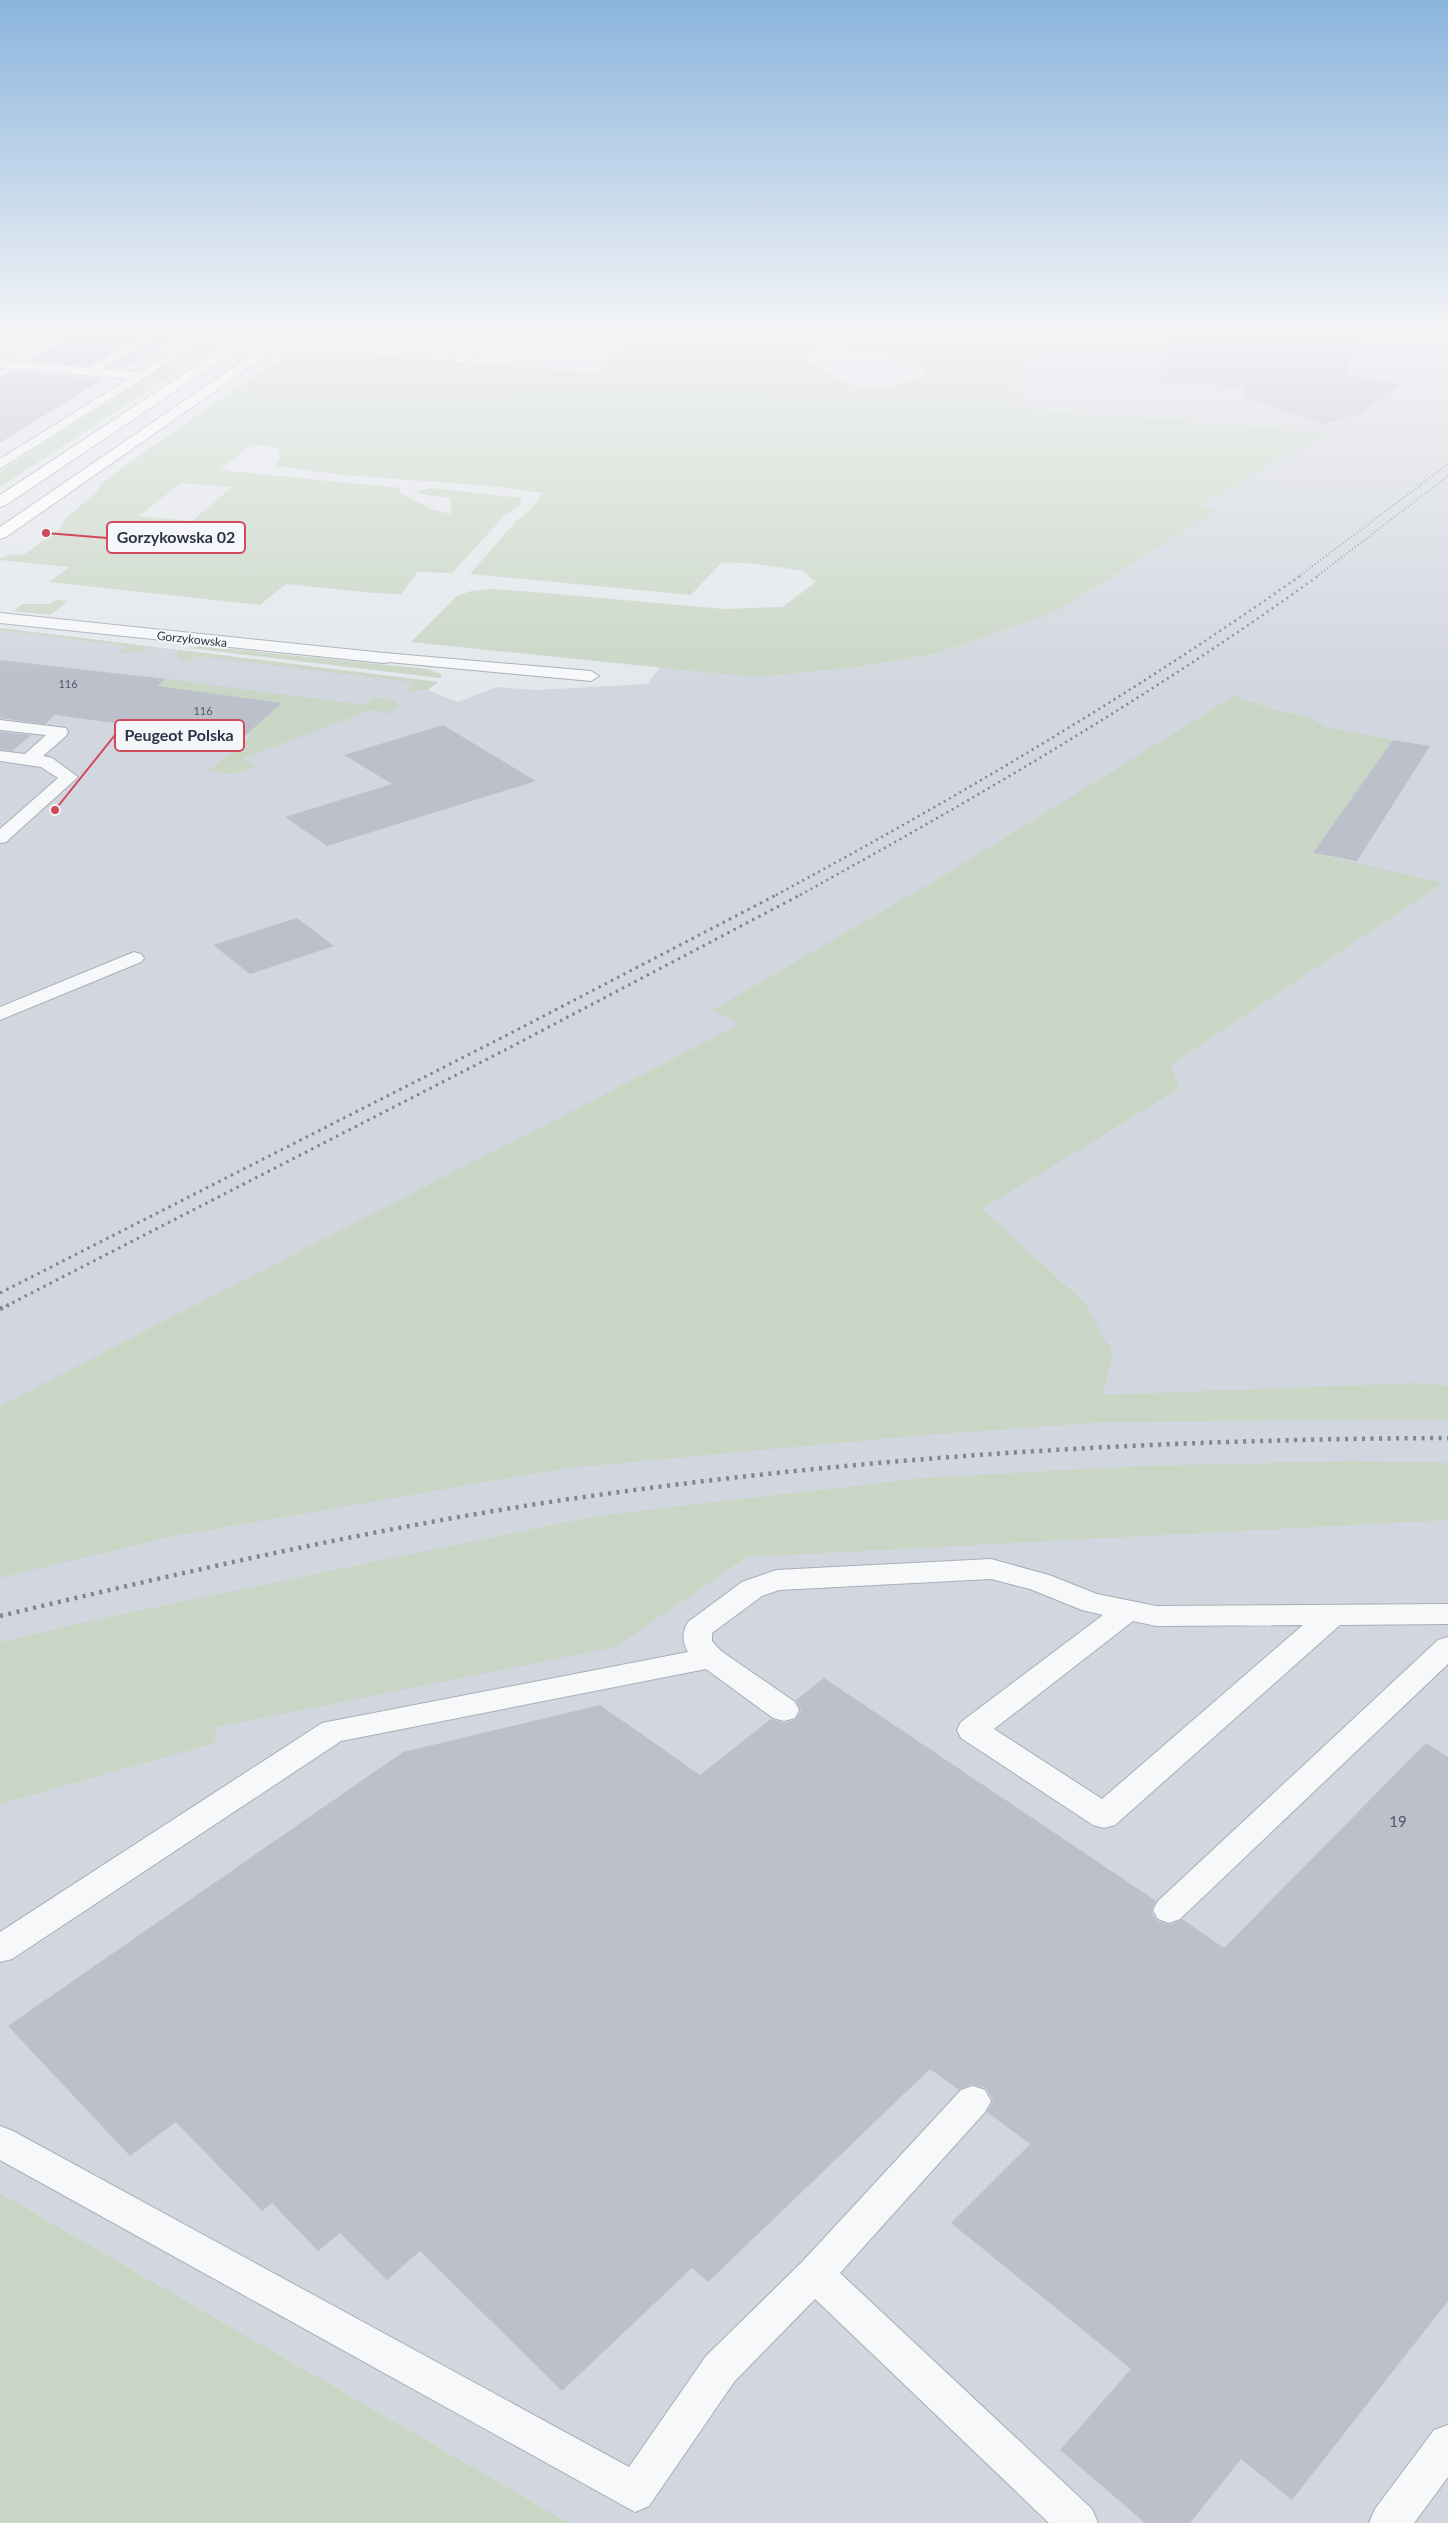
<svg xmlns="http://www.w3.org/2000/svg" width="1448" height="2523" font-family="Lato,sans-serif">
	<rect width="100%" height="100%" fill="#e4e7ec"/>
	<!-- built -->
	<path fill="#d2d6de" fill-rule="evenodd" d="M1046 331H1448V2523H569L0 2193V628L438 682 428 690 458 702 496 687 536 690 647 684 661 667 754 677 858 667 935 654 1056 612 1214 511 1200 506 1329 433 1017 408 1006 389 1040 344 1038 343ZM1179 1089 981 1209 1085 1303 520 1368Z"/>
	<!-- green -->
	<g fill="#c9d6c5" fill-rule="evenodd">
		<path d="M234 331H239L0 487V472L163 367 178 369 201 353 187 351C195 346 202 352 210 346L197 345C206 339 213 345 224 337L210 336C218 331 226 336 234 331Z"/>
		<path d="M640 331H1046L1038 343 1041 344 1007 388 1022 390 1013 404 1017 408 1330 433 1201 505 1215 511 1056 612 935 654 858 667 753 677 411 642 457 596 471 591 491 589 534 592 724 609 782 607 816 582 803 571 757 564 722 562 691 595 470 574 516 521 529 511 543 493 492 486 344 475 276 466 280 458 279 448 252 444 220 470 401 488 399 492 431 509 451 514 450 498 419 494 417 491 431 488 522 498 520 506 506 514 452 573 418 572 401 594 374 593 286 584 260 605 49 582 69 567 0 560V558L11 554 23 555 58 530 67 517 96 493 101 483 193 418 292 352 332 355 338 352 597 373ZM831 345C853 347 905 351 920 366 923 369 924 373 925 377 910 383 876 391 860 387 841 382 824 371 808 360V347ZM181 483 232 487 192 521 139 516Z"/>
		<path d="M56 600 67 601 50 615 14 611 22 604H50Z"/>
		<path d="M0 628 154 647 138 653H118L127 646 0 630Z"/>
		<path d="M201 646 427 669 441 674V678L189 648Z"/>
		<path d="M179 650 438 682 427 690 407 691 413 682 196 656 188 662 181 660 177 655Z"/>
		<path d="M144 676 365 705 373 697 397 702 398 707 387 714 373 709 242 759 255 766 234 774 208 771 253 735 247 734 282 703 128 689Z"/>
		<path d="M1234 696 1271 709 1309 717 1328 728 1393 740 1313 853 1443 883 1170 1065 1179 1089 982 1209 1085 1303 1113 1354 1103 1395 1415 1383 1448 1386V1419L1104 1422 913 1436 567 1468 168 1537 0 1578V1406L741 1024 713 1010 950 872Z"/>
		<path d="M1352 1461 1448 1463V1520L747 1557 615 1647 216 1727 215 1743 0 1804V1642L113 1616 596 1516 923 1478 1140 1466Z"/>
		<path d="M0 2193 569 2523H0Z"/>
	</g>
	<!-- building -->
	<g fill="#bbc0ca">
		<path d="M82 331H146L90 366 29 361Z"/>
		<path d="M164 331H182L126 366 119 368 109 367Z"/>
		<path d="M1180 331H1355L1346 375 1401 385 1359 414 1323 424 1243 397 1245 388 1158 381Z"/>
		<path d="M10 371 103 379 0 443V377Z"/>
		<path d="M0 660 165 679 157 686 282 703 240 740 55 715 45 724 0 718Z"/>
		<path d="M443 725 536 781 327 846 285 817 392 784 344 755Z"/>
		<path d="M0 732 31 735 12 751 0 749Z"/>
		<path d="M1393 740 1430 746 1357 861 1313 853Z"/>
		<path d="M297 918 334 946 250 974 213 945Z"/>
		<path d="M824 1678 1156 1901 1151 1911 1157 1921 1170 1925 1182 1919 1224 1948 1426 1743 1448 1757V2301L1292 2500 1241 2459 1190 2523H1145L1060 2450 1131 2369 951 2223 1030 2144 987 2112 993 2100 986 2088 972 2084 959 2090 930 2069 708 2282 692 2268 562 2391 420 2251 387 2280 340 2233 318 2251 272 2203 262 2211 176 2122 130 2156 8 2026 403 1752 600 1705 700 1775 771 1719 784 1723 795 1720 801 1711 796 1700Z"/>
	</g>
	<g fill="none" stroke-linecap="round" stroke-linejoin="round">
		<!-- service casing -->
		<g stroke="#a9aeb7" stroke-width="2">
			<g id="service">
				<path d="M149 331H162L95 374H87L85 371Z"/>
				<path d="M205 331H218L0 469V459Z"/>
				<path d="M384 653 591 671 599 676 591 681 378 661 376 658Z"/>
				<path d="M0 720 66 728 68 732 66 736 43 756 52 758 78 777 6 842 0 843V829L58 778 41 767 0 761V751L25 754 46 735 0 730Z"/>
				<path d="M134 952 141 954 144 958 141 962 0 1020V1007Z"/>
				<path d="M991 1559 1049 1575 1097 1594 1156 1606 1448 1604V1624L1340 1625 1115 1825 1104 1828 1093 1825 961 1738 957 1730 961 1722 1103 1615 1082 1610 1030 1589 991 1579 779 1590 762 1596 712 1633V1641L721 1651 795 1702 799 1710 795 1718 784 1721 773 1718 706 1669 341 1741 12 1959 0 1962V1932L322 1723 688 1652C682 1642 682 1632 688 1622L742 1582 776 1570ZM1133 1621 1156 1626 1303 1625 1102 1799 994 1729Z"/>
				<path d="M1448 1637V1664L1180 1919 1169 1923 1158 1919 1153 1910 1158 1901 1438 1640Z"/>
				<path d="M973 2086 985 2090 991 2101 985 2112 840 2273 1092 2509 1098 2523H1049L815 2299 734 2382 649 2506 635 2512 0 2160V2126L13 2131 629 2467 706 2356 802 2262 961 2090Z"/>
				<path d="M1448 2425V2477L1414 2523H1369L1375 2509 1434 2430Z"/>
			</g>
		</g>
		<!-- minor casing -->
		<g stroke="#a9aeb7" stroke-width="2">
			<g id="minor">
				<path d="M488 331H503L464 363H454L452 360 454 357Z"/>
				<path d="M0 360 142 372 149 376 142 380 0 368Z"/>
				<path d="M0 613 384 653 390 654 393 658 390 662 384 663 0 623Z"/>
			</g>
		</g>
		<!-- secondary casing -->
		<g stroke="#a9aeb7" stroke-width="2">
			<g id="secondary">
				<path d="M249 331H264L6 505 0 507V495Z"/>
				<path d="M286 331H301L6 537 0 539V527Z"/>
			</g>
		</g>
		<!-- path -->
		<g stroke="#c2c5cb" stroke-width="2" stroke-dasharray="2 2" stroke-linecap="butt">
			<path d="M0 398 19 400"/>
			<path d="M0 412 32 393"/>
			<path d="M0 417 23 419"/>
			<path d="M0 421 17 422"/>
		</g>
		<!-- service -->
		<use href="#service" fill="#f7f8fa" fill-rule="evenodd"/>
		<!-- minor -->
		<use href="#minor" fill="#f7f8fa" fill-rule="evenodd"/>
		<!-- secondary -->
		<use href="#secondary" fill="#fff" fill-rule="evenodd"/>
		<!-- rail-far3 -->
		<g stroke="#7d8696" stroke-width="2" stroke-dasharray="1 2.5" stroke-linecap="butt">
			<path d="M1298 577 1448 464"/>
			<path d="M1316 577 1448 476"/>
		</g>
		<!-- rail-far2 -->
		<g stroke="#7d8696" stroke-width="2.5" stroke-dasharray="2 4" stroke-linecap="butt">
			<path d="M776 895C956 798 1133 694 1300 576"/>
			<path d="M800 895C978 797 1153 695 1318 576"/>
		</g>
		<!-- rail-far1 -->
		<g stroke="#7d8696" stroke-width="3" stroke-dasharray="2.5 4.5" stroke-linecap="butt">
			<path d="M0 1293 511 1033 778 894"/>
			<path d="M6 1306 505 1050 802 894"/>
		</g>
		<!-- rail -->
		<g stroke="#7d8696" stroke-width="4.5" stroke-dasharray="3 5.5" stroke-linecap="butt">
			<path d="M0 1309 9 1305"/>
			<path d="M0 1616C200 1568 401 1522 605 1494 885 1455 1166 1439 1448 1438"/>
		</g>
	</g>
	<!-- sky -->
	<linearGradient id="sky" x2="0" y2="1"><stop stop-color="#8bb4dd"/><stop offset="0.48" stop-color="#f3f4f6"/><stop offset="1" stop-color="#f3f4f6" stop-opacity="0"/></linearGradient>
	<rect width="1448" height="684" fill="url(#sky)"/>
	<g text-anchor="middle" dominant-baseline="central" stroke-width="4" stroke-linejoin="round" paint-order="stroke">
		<!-- far-number labels -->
		<g font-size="11" fill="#4f5766">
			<text x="68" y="683">116</text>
			<text x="203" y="710">116</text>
		</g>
		<!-- far-street labels -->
		<g font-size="12" fill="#2b3445" stroke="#f4f6f9">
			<text transform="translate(192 639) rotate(6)">Gorzykowska</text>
		</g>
		<!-- near-number labels -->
		<g font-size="15" fill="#4f5766">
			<text x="1398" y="1821">19</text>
		</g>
	</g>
	<!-- callouts -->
	<path fill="none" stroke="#d1495b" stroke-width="2" d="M46 533L107 538M55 810L115 735"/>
	<g fill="#d1495b" stroke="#f4f6f9" stroke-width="2">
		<circle cx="46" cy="533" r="5"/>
		<circle cx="55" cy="810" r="5"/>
	</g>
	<g fill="#f4f6f9" stroke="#d1495b" stroke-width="2">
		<rect x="107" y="522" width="138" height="31" rx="5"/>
		<rect x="115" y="720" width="129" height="31" rx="5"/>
	</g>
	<g font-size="16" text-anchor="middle" font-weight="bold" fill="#2b3445">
		<text x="176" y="543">Gorzykowska 02</text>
		<text x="179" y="741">Peugeot Polska</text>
	</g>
</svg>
